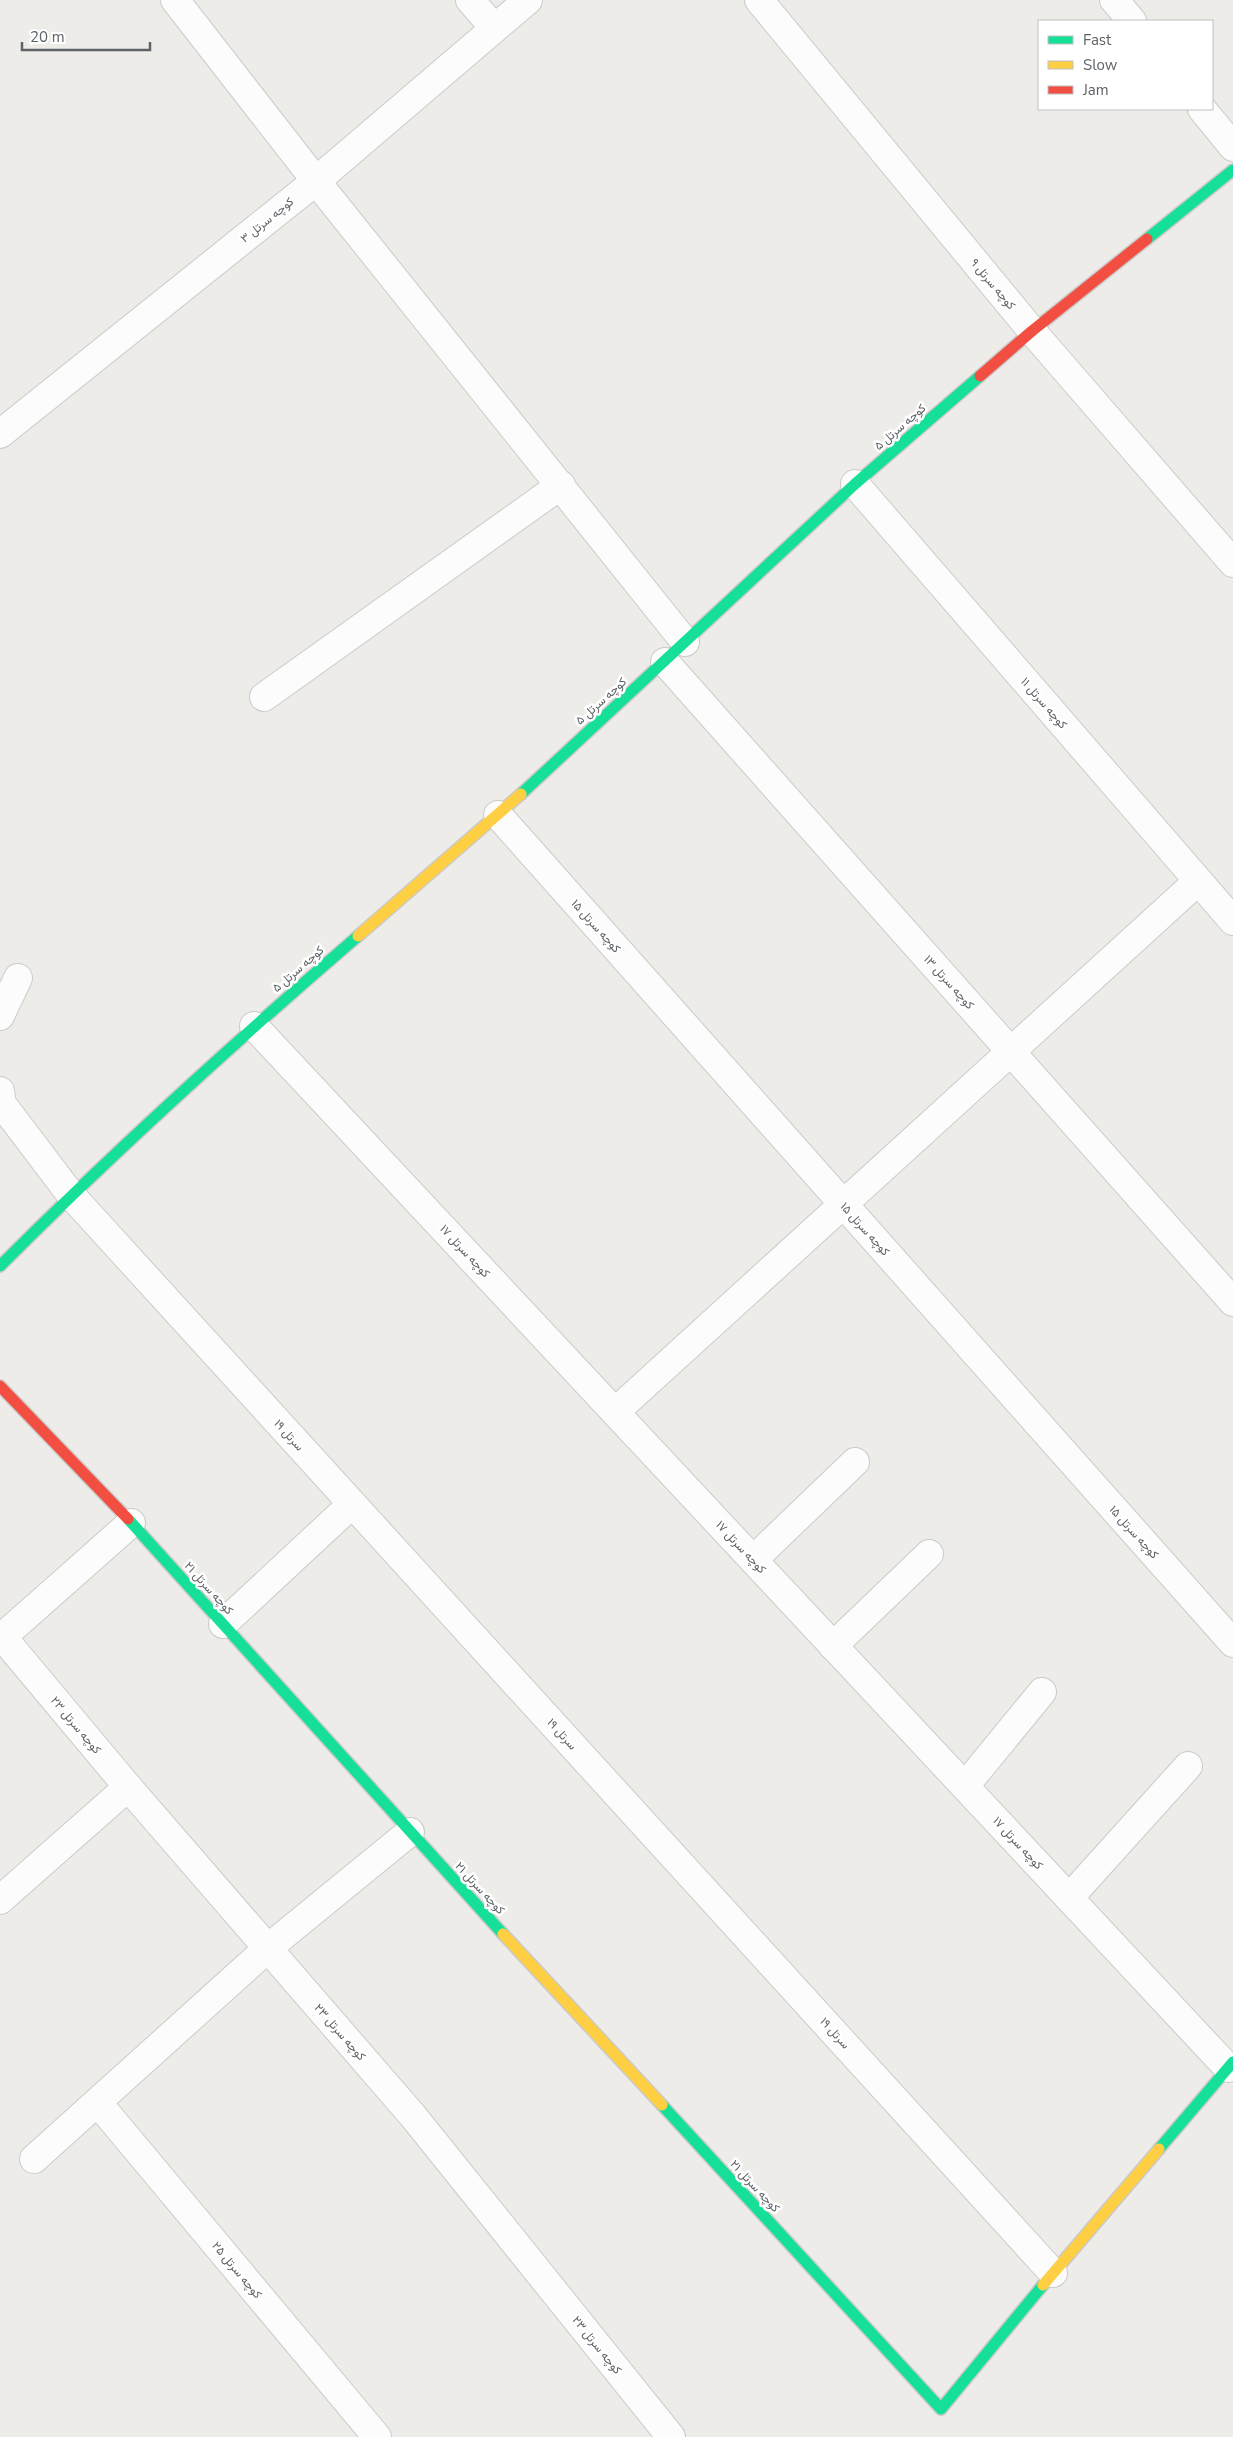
<svg xmlns="http://www.w3.org/2000/svg" width="1233" height="2437" font-family="'Nunito Sans',Vazirmatn,sans-serif">
	<rect width="100%" height="100%" fill="#eeece8"/>
	<g fill="none" stroke-linecap="round" stroke-linejoin="round">
		<!-- street casing -->
		<g stroke="#cacbca" stroke-width="30">
			<g id="street">
				<path d="M175 0 316 181 685 642"/>
				<path d="M470 0 494 28"/>
				<path d="M759 0 1032 331 1233 563"/>
				<path d="M1114 0 1132 21"/>
				<path d="M1202 109 1233 147"/>
				<path d="M0 434 316 181 528 0"/>
				<path d="M855 484 1233 921"/>
				<path d="M665 662 1233 1302"/>
				<path d="M264 697 561 485"/>
				<path d="M498 815 1233 1643"/>
				<path d="M0 1016 18 978"/>
				<path d="M254 1026 1228 2068"/>
				<path d="M0 1091 2 1104 71 1195 1053 2273"/>
				<path d="M615 1412 1198 881"/>
				<path d="M753 1560 855 1462"/>
				<path d="M223 1624 352 1504"/>
				<path d="M0 1634 128 1787 413 2116 671 2437"/>
				<path d="M0 1639 131 1523"/>
				<path d="M833 1646 929 1554"/>
				<path d="M965 1786 1042 1692"/>
				<path d="M1069 1898 1188 1766"/>
				<path d="M0 1900 128 1787"/>
				<path d="M98 2103 377 2437"/>
				<path d="M34 2159 268 1948 410 1832"/>
			</g>
		</g>
		<!-- fast casing -->
		<g stroke="#cacaca" stroke-width="14">
			<g id="fast">
				<path d="M1147 239 1233 170"/>
				<path d="M521 794 855 484 980 376"/>
				<path d="M0 1266C115 1151 235 1042 358 936"/>
				<path d="M128 1519 503 1934"/>
				<path d="M662 2105 941 2409 1043 2285"/>
				<path d="M1159 2149 1233 2062"/>
			</g>
		</g>
		<!-- slow casing -->
		<g stroke="#cacaca" stroke-width="14">
			<g id="slow">
				<path d="M358 936 521 794"/>
				<path d="M503 1934 662 2105"/>
				<path d="M1043 2285 1159 2149"/>
			</g>
		</g>
		<!-- jam casing -->
		<g stroke="#cacaca" stroke-width="14">
			<g id="jam">
				<path d="M980 376 1032 331 1147 239"/>
				<path d="M0 1386 128 1519"/>
			</g>
		</g>
		<!-- street -->
		<use href="#street" stroke="#fcfcfc" stroke-width="28"/>
		<!-- fast -->
		<use href="#fast" stroke="#16e098" stroke-width="11"/>
		<!-- slow -->
		<use href="#slow" stroke="#ffcf43" stroke-width="11"/>
		<!-- jam -->
		<use href="#jam" stroke="#f24e42" stroke-width="11"/>
	</g>
	<g text-anchor="middle" dominant-baseline="central" stroke-width="5" stroke-linejoin="round" paint-order="stroke">
		<!-- street labels -->
		<g font-size="12" fill="#5e6267" stroke="#fff">
			<text transform="translate(267 220) rotate(-39)">کوچه سرتل ۳</text>
			<text transform="translate(993 284) rotate(50)">کوچه سرتل ۹</text>
			<text transform="translate(900 427) rotate(-41)">کوچه سرتل ۵</text>
			<text transform="translate(601 701) rotate(-42)">کوچه سرتل ۵</text>
			<text transform="translate(1044 703) rotate(49)">کوچه سرتل ۱۱</text>
			<text transform="translate(596 926) rotate(48)">کوچه سرتل ۱۵</text>
			<text transform="translate(298 969) rotate(-41)">کوچه سرتل ۵</text>
			<text transform="translate(949 982) rotate(48)">کوچه سرتل ۱۳</text>
			<text transform="translate(865 1229) rotate(48)">کوچه سرتل ۱۵</text>
			<text transform="translate(465 1251) rotate(47)">کوچه سرتل ۱۷</text>
			<text transform="translate(289 1435) rotate(48)">سرتل ۱۹</text>
			<text transform="translate(1134 1532) rotate(48)">کوچه سرتل ۱۵</text>
			<text transform="translate(741 1547) rotate(47)">کوچه سرتل ۱۷</text>
			<text transform="translate(209 1588) rotate(48)">کوچه سرتل ۲۱</text>
			<text transform="translate(76 1725) rotate(50)">کوچه سرتل ۲۳</text>
			<text transform="translate(562 1734) rotate(48)">سرتل ۱۹</text>
			<text transform="translate(1018 1843) rotate(47)">کوچه سرتل ۱۷</text>
			<text transform="translate(480 1888) rotate(47)">کوچه سرتل ۲۱</text>
			<text transform="translate(340 2032) rotate(49)">کوچه سرتل ۲۳</text>
			<text transform="translate(835 2033) rotate(48)">سرتل ۱۹</text>
			<text transform="translate(755 2186) rotate(47)">کوچه سرتل ۲۱</text>
			<text transform="translate(237 2270) rotate(50)">کوچه سرتل ۲۵</text>
			<text transform="translate(597 2345) rotate(51)">کوچه سرتل ۲۳</text>
		</g>
	</g>
	<!-- legend -->
	<rect x="1038" y="20" width="175" height="90" fill="#ffffff" stroke="#bfc0c2"/>
	<rect x="1048" y="36" width="25" height="8" fill="#16e098" stroke="#bfc0c2"/>
	<text x="1083" y="45" font-size="15" fill="#5e6267">Fast</text>
	<rect x="1048" y="61" width="25" height="8" fill="#ffcf43" stroke="#bfc0c2"/>
	<text x="1083" y="70" font-size="15" fill="#5e6267">Slow</text>
	<rect x="1048" y="86" width="25" height="8" fill="#f24e42" stroke="#bfc0c2"/>
	<text x="1083" y="95" font-size="15" fill="#5e6267">Jam</text>
	<!-- scale -->
	<path d="M22 42v8h128v-8" fill="none" stroke="#5e6267" stroke-width="2.5"/>
	<text x="30" y="42" font-size="15" fill="#5e6267" stroke="#ffffff" stroke-width="4" paint-order="stroke">20 m</text>
</svg>
